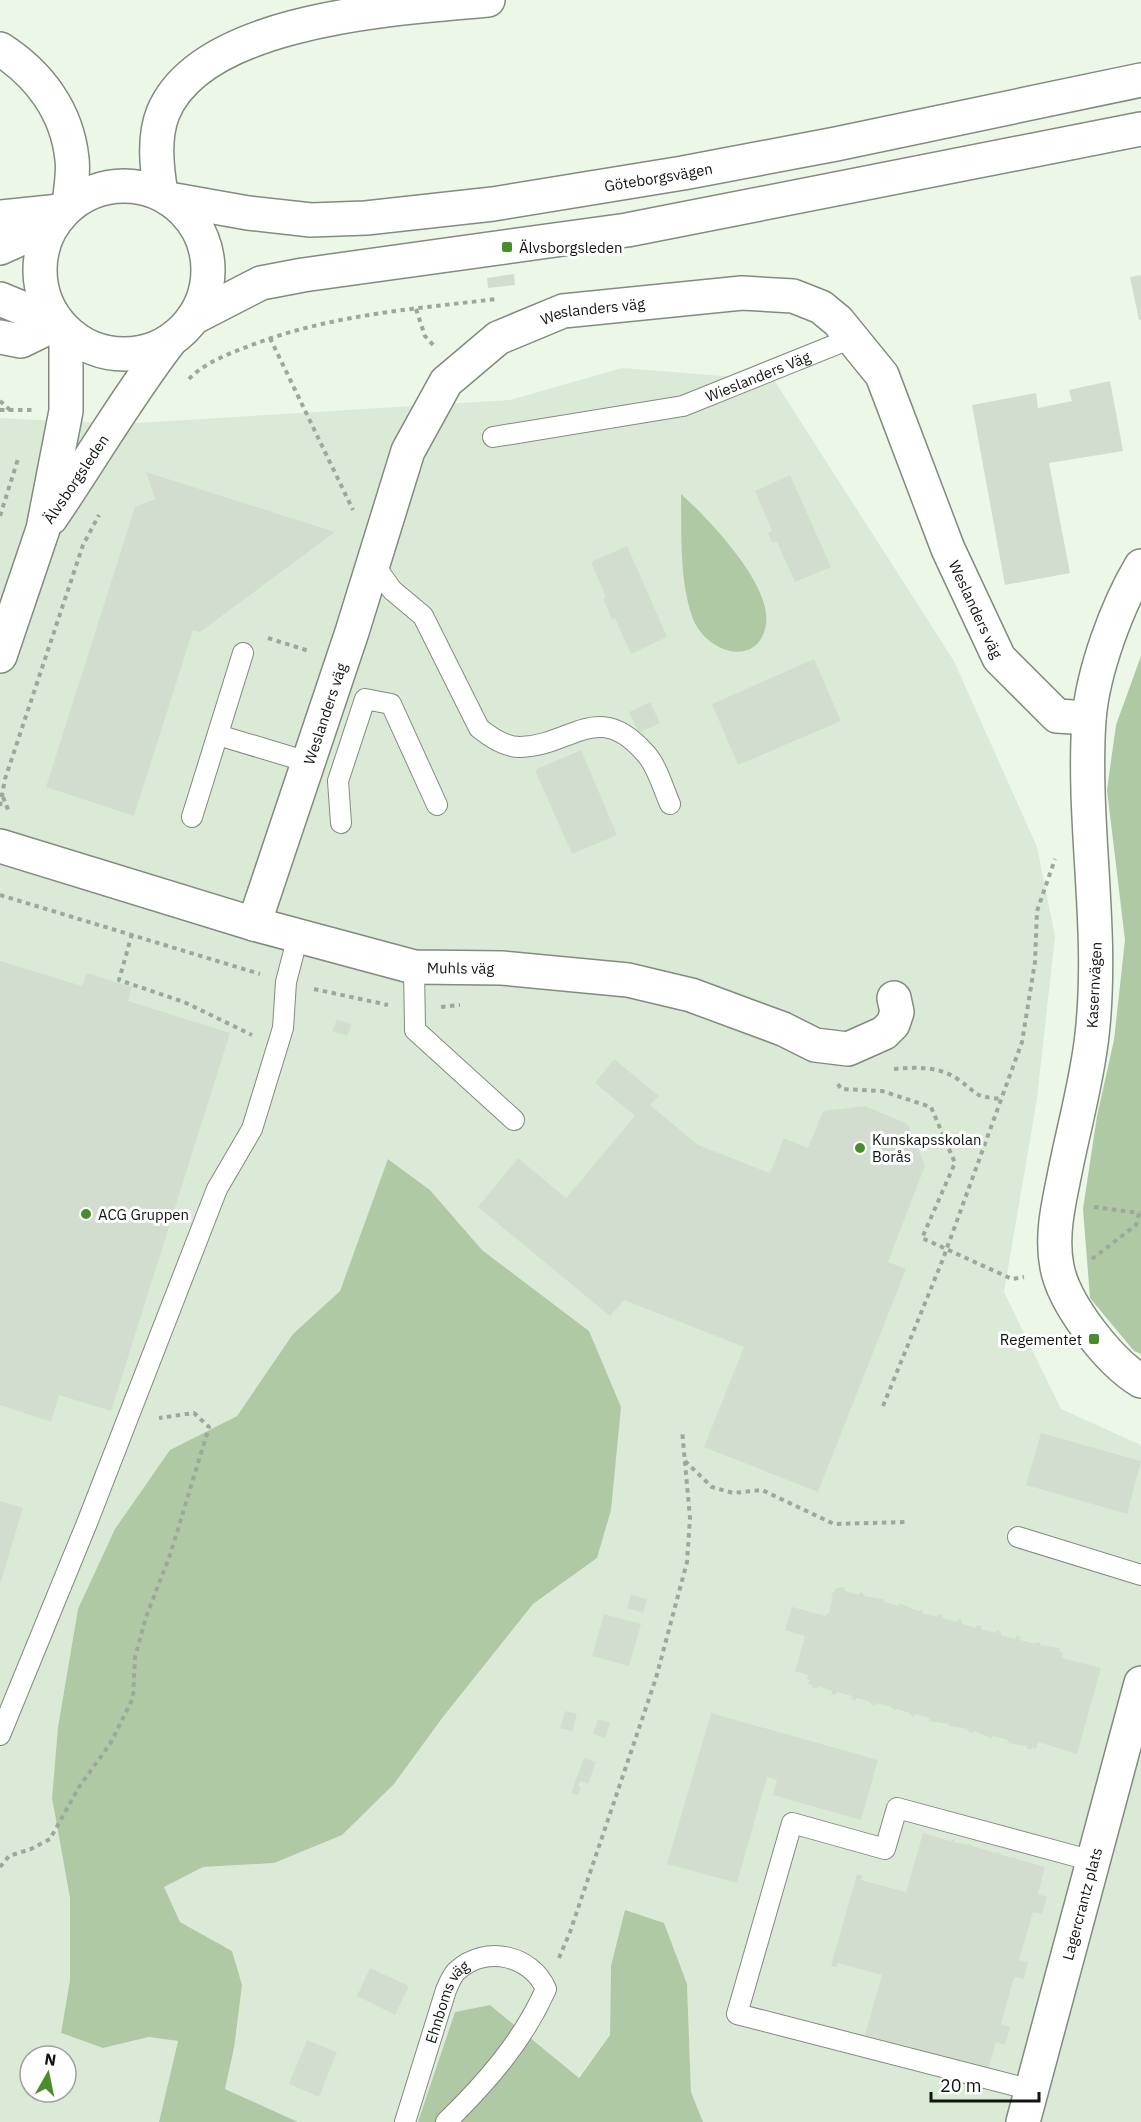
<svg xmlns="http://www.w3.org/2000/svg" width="1141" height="2122" font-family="'IBM Plex Sans',sans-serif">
	<rect width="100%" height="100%" fill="#ecf7e8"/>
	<!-- built -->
	<path fill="#dbead6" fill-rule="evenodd" d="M622 368 774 380 954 661 1037 847 1055 936 1037 1099 1004 1292 1061 1409 1141 1445V2122H703L691 2092 687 1984 611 1966 610 2035 578 2078 490 2005 455 2012 418 2122H298L225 2089 234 2048 232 1951 180 1922 163 1887 203 1867 274 1863 394 1784 443 1717 533 1604 597 1558 589 1331 482 1250 430 1190 389 1159 340 1291 293 1334 237 1416 170 1450 78 1609 58 1727 52 1798 70 1898V1980L61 2033 103 2048 149 2037 178 2041 159 2122H0V418L120 424 510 400ZM30 2056H66V2092H30Z"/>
	<!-- green -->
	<g fill="#afc9a5">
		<path d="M681 494C709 519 772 585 766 624 759 670 704 653 692 616 679 577 682 534 681 494Z"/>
		<path d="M1141 656V1354L1134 1351 1090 1298 1083 1209 1097 1116 1114 1040 1125 940 1107 790 1116 725Z"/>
		<path d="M388 1159 430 1190 482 1250 589 1331 621 1407 611 1510 597 1558 533 1604 443 1717 394 1784 342 1835 274 1863 203 1867 164 1887 180 1922 232 1951 242 1985 234 2048 225 2089 298 2122H159L178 2041 149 2037 103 2048 61 2033 70 1980V1898L52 1798 58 1727 78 1609 115 1529 170 1450 237 1416 293 1334 340 1291Z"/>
		<path d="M625 1910 664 1923 687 1984 691 2092 703 2122H418L455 2012 490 2005 579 2078 610 2035 611 1966Z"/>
	</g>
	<!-- building -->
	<g fill="#d3ddcf">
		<path d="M514 274 515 285 488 288 487 278Z"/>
		<path d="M1141 275V319L1139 320 1130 277Z"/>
		<path d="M1110 381 1123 451 1049 463 1070 573 1005 585 972 405 1036 393 1038 408 1072 401 1069 390Z"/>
		<path d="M146 472 335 532 200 632 193 630 134 816 46 787 135 507 155 499Z"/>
		<path d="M790 475 831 567 795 582 777 542 772 543 768 533 772 531 755 491Z"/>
		<path d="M627 546 667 637 631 654 615 618 612 619 603 599 606 597 591 562Z"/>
		<path d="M814 659 841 721 738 765 712 704Z"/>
		<path d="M650 702 660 723 639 733 629 712Z"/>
		<path d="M581 750 617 835 572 854 535 770Z"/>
		<path d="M0 961 82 986 87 973 132 987 128 1001 230 1033 111 1411 59 1395 51 1422 0 1405Z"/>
		<path d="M337 1019 352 1025 347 1036 332 1031Z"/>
		<path d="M614 1059 659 1096 650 1105 698 1145 770 1173 784 1138 808 1148 823 1111 865 1106 908 1124 925 1166 888 1262 906 1269 818 1492 704 1447 744 1347 624 1300 610 1316 478 1207 518 1158 566 1198 635 1116 595 1083Z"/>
		<path d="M1041 1433 1141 1461 1127 1514 1026 1485Z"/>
		<path d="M0 1501 23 1508 1 1581H0Z"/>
		<path d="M841 1587 845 1588V1591L859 1595 860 1592 865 1594 864 1596 884 1599V1602L898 1606 899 1603 918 1611 923 1610 922 1613 937 1617 938 1614 943 1615 942 1618 957 1622 958 1619 962 1621V1624L976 1628 977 1625 982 1626 981 1629 996 1633V1630L1001 1632V1635L1015 1639 1016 1636 1021 1637 1020 1640 1035 1644 1036 1642 1040 1643V1645L1060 1648 1059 1651 1063 1652 1062 1658 1101 1668 1077 1754 1038 1742 1036 1749 1032 1747 1031 1750 1026 1748 1027 1746 1007 1743 1008 1740 993 1736 992 1739 974 1731 973 1733 968 1732 969 1729 949 1726V1724L929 1721 930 1718 915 1714 914 1717 910 1715V1713L896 1709 895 1711 891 1707 876 1703 875 1706 871 1705V1702L857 1698 856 1700 851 1699 852 1696 837 1692 836 1695 832 1694V1691L818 1686 817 1689 812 1688 813 1685 808 1684 810 1680 807 1679 808 1675 795 1671 805 1636 785 1630 792 1607 825 1616 829 1613 833 1597 831 1596 832 1592 834 1593 835 1589Z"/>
		<path d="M631 1595 647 1599 643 1613 627 1608Z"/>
		<path d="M604 1614 641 1624 629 1666 592 1656Z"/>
		<path d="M565 1711 577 1714 572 1731 560 1728Z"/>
		<path d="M711 1713 878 1760 861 1820 773 1795 777 1780 767 1777 737 1883 667 1864Z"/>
		<path d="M598 1719 610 1723 605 1738 593 1734Z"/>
		<path d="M584 1758 596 1762 588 1784 580 1781 578 1786 581 1787 578 1795 571 1793Z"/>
		<path d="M923 1833 950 1841 955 1839 954 1842 968 1845 969 1843 972 1846 996 1853 1000 1852 999 1854 1013 1858 1014 1856 1017 1859 1045 1867 1038 1894 1047 1897 1042 1914 1033 1912 1019 1960 1028 1962 1024 1979 1014 1977 1001 2024 1010 2027 1005 2045 996 2042 988 2069 960 2061 956 2063V2060L942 2056V2059L939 2056 915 2049 910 2050 911 2047 897 2043V2046L894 2043 865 2035 882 1975 838 1963 837 1967 831 1966 857 1874 863 1876 861 1880 906 1892Z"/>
		<path d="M370 1968 409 1986 395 2015 357 1996Z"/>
		<path d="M307 2040 337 2052 319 2097 289 2084Z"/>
	</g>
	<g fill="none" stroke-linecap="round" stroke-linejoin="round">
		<!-- lane casing -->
		<g stroke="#818b7e" stroke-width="22">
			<g id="lane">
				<path id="s1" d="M493 437 683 406 852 338"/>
				<path d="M373 563 392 590 423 616 479 728C490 737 505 747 520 747 572 746 598 698 646 754 657 766 663 788 670 804"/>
				<path d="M218 735 308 762"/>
				<path d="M192 817 243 653"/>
				<path d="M341 823 338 781 365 699 391 704 437 805"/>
				<path d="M414 967 415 1030 514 1120"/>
				<path d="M1018 1537 1141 1575"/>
				<path d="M0 1735 87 1523 217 1189 252 1129 283 1028 286 982 298 936"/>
				<path d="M1032 2090 737 2014 792 1823 885 1849 897 1808 1093 1861"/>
				<path id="s2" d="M405 2122 446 1990C449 1984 452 1974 458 1970 486 1945 531 1955 546 1989 523 2041 486 2083 446 2122"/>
			</g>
		</g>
		<!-- street casing -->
		<g stroke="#818b7e" stroke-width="36">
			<g id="street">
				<path d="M51 518C91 459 127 397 170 341"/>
				<path d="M1141 566C1117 606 1093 671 1089 719 1082 825 1104 929 1092 1035 1087 1082 1073 1130 1064 1177 1058 1206 1051 1237 1057 1267 1064 1304 1109 1362 1141 1381"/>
				<path d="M0 656 43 529 66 411V331"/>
				<path id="s3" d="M0 846 254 924 414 967 502 968 628 980 691 995 783 1029 815 1045 848 1049 884 1033 893 1024 897 1012 894 998"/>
				<path id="s4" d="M254 924 352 632 408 451 446 382 498 338 563 311 742 293 793 296 821 307 838 321 882 375 948 549 999 658 1057 716 1089 718"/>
				<path id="s5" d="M1023 2122 1141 1683"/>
			</g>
		</g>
		<!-- secondary casing -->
		<g stroke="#818b7e" stroke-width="36">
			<g id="secondary">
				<circle cx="124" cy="270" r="84"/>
				<path id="s6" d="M169 199 248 213 311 220 366 218 493 204 683 173 836 144 1141 80"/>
				<path d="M0 217 60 211"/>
				<path d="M0 248 20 239 57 211"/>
				<path d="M0 299 58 323"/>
				<path d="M193 318 261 283 303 275 627 230 1141 129"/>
				<path d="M0 337 21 341 58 323"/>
			</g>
		</g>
		<!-- highway casing -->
		<g stroke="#818b7e" stroke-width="36">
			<g id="highway">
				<path d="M0 49C39 74 67 111 72 159 74 174 70 191 69 206"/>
				<path d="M161 194C157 169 153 138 163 113 202 18 400 8 488 0"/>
			</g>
		</g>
		<!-- path -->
		<g stroke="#9ea79b" stroke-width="4" stroke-dasharray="4.5 4.5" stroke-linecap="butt">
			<path d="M416 309 425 336 435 347"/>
			<path d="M270 338 353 510"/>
			<path d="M189 379C204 363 228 354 249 346 329 315 412 309 497 299"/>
			<path d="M0 401 10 410"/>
			<path d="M0 410H32"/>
			<path d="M0 516 18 459"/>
			<path d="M268 638 309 651"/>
			<path d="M3 797 9 812"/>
			<path d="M0 806 5 779 83 545 99 515"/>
			<path d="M0 895 260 974"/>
			<path d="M132 934 119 980 184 1002 252 1035"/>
			<path d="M314 989 388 1005"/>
			<path d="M441 1007 460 1005"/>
			<path d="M894 1069C916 1067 940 1066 959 1080 981 1096 973 1096 1001 1099"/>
			<path d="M838 1084 841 1089 882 1091 931 1107 955 1163 922 1238 1012 1279 1024 1277"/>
			<path d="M1094 1207 1140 1213"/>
			<path d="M1092 1259 1136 1225 1139 1213"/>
			<path d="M883 1406 943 1259 1022 1042 1035 962 1037 911 1055 859"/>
			<path d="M685 1461 712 1487 733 1493 762 1490 834 1524 905 1522"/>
			<path d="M0 1867 9 1856 31 1849 50 1839 79 1787 110 1744 133 1698 135 1657 146 1617 170 1555 209 1427 194 1413 159 1418"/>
			<path d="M559 1958 570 1932 656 1678 687 1562 690 1518 682 1430"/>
		</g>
		<!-- lane -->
		<use href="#lane" stroke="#fff" stroke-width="20"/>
		<!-- street -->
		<use href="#street" stroke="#fff" stroke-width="33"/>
		<!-- secondary -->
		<use href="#secondary" stroke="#fff" stroke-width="33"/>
		<!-- highway -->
		<use href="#highway" stroke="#fff" stroke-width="33"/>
	</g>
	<!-- markers -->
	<g fill="#4b8c2d" stroke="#fff" stroke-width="2">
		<rect x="501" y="241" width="12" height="12" rx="3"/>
		<circle cx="860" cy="1148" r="6"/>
		<circle cx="86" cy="1214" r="6"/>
		<rect x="1088" y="1333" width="12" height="12" rx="3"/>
	</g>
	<g text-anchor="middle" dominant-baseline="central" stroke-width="6" stroke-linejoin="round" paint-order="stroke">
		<!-- street labels -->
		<g font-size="15" fill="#111510" stroke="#fff">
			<text stroke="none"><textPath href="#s6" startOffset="494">Göteborgsvägen</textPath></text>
			<text stroke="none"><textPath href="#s4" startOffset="744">Weslanders väg</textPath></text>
			<text stroke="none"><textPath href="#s1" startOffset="273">Wieslanders Väg</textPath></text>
			<text transform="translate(76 479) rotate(-56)">Älvsborgsleden</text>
			<text stroke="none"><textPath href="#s4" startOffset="1320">Weslanders väg</textPath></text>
			<text stroke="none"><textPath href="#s4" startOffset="222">Weslanders väg</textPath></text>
			<text stroke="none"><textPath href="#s3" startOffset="478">Muhls väg</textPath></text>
			<text transform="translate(1094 985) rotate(-87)">Kasernvägen</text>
			<text stroke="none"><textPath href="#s5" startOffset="226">Lagercrantz plats</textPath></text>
			<text stroke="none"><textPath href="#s2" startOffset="128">Ehnboms väg</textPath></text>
		</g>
		<!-- poi labels -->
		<g font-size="15" fill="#111510" stroke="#fff" text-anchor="start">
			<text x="519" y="247">Älvsborgsleden</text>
			<text x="872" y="1139">Kunskapsskolan<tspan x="872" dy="17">Borås</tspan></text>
			<text x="98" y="1214">ACG Gruppen</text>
			<text x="1082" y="1339" text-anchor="end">Regementet</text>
		</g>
	</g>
	<!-- north arrow -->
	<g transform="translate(48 2074) rotate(9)"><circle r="28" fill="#ffffff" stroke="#a0a19f" stroke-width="1.5"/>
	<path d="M0-4.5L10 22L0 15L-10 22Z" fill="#4b8c2d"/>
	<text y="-9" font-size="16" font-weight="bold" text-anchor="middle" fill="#111510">N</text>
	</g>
	<!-- scale -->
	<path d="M931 2092v9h108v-9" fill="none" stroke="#111510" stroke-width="3"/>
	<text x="940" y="2092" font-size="18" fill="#111510" stroke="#ffffff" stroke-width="4.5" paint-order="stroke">20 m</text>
</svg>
